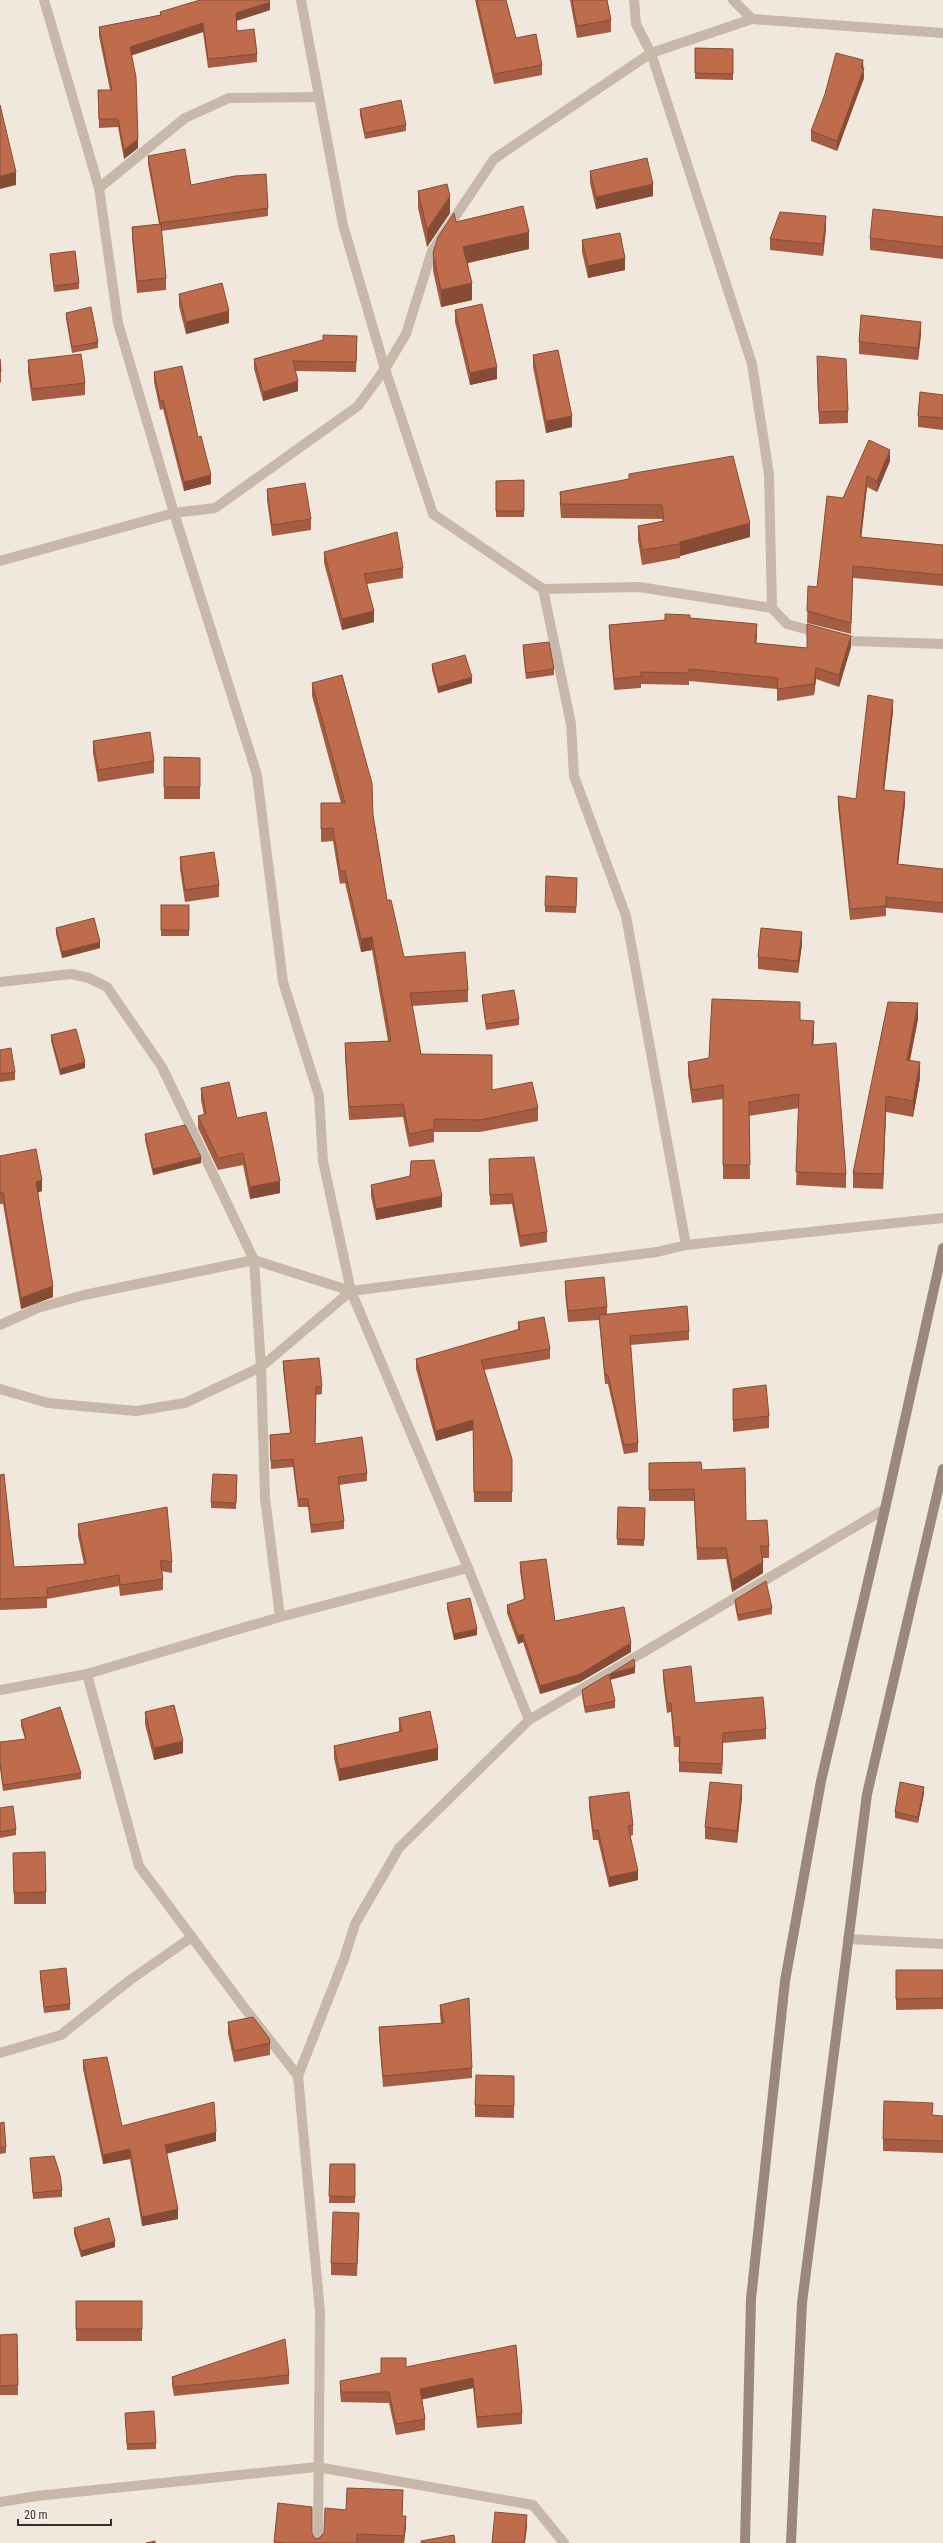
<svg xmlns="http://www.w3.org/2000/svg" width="943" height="2543" font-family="'Roboto Condensed',sans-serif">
	<rect width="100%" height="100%" fill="#f1e8dd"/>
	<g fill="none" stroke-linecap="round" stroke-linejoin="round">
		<!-- minor -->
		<g stroke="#c8b8a9" stroke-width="10">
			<path d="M44 0 99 188 118 323 174 513 257 775 283 982 319 1096 323 1161 351 1291 468 1568 529 1720"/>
			<path d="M301 0 343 225 385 369 433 514 543 589 639 587 772 608 787 624 820 633"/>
			<path d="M634 0 636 24 651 53 752 364 769 475 772 608"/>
			<path d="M733 0 752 19"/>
			<path d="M99 188 185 118 229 98 319 97"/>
			<path d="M0 561 174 513 215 508 358 406 385 369 406 334 432 251 494 159 651 53 752 19 943 33"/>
			<path d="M543 589 571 724 574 776 626 916 686 1245"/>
			<path d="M838 637 853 641 943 644"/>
			<path d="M0 982 71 974 89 978 107 987 162 1067 254 1260 261 1367 265 1498 280 1617"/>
			<path d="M0 1325 38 1308 84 1295 254 1260 351 1291 657 1252 686 1245 943 1218"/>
			<path d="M0 1389 48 1403 136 1411 185 1403 261 1367 351 1291"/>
			<path d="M87 1674 139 1866 243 2006 298 2076"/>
			<path d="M0 1690 87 1674 280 1617 468 1568"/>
			<path d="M848 1939 943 1944"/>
			<path d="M0 2053 61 2035 130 1980 192 1937"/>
			<path d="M0 2502 37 2496 317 2467 533 2505 564 2543"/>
			<path d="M318 2543 320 2312 298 2076 344 1959 355 1924 399 1848 529 1720 885 1509"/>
		</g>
		<!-- secondary -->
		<g stroke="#9c887b" stroke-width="10">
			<path d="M745 2543 751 2299 785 1981 821 1781 885 1509 943 1248"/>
			<path d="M791 2543 802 2303 867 1794 943 1469"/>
		</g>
	</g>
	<!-- wall -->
	<g fill="#a45d42">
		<path d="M475 0H506L516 38 542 65V75L494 84Z"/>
		<path d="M570 0H607L611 20V32L577 38Z"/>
		<path d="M270 10 236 21 237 31 257 54V62L208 68 203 32 131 55 138 148 124 159 118 127 99 128 98 90H110L99 36V27L160 15V12Z"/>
		<path d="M695 48 733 49V80L695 79Z"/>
		<path d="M863 68 864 78 837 151 811 141V131Z"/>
		<path d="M360 109 406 125V131L365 139 360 115Z"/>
		<path d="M148 156 191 185 268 208V216L161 231 166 278V290L137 293 132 238V227L159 224 148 164Z"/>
		<path d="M590 171 653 196 596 209 590 183Z"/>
		<path d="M418 191 450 213 427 247 418 208Z"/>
		<path d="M943 217V259L870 250V238Z"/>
		<path d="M456 222 529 249 468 263 472 300 441 307 433 271V253Z"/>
		<path d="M826 228 823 256 770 250V239Z"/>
		<path d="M582 240 625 270 588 278 582 252Z"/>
		<path d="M50 254 79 283V289L54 292 50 260Z"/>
		<path d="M179 294 229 323 186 334 179 306Z"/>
		<path d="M455 310 497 379 470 385 455 322Z"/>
		<path d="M66 313 98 342V348L72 353 66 319Z"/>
		<path d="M921 334 918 360 859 354V342Z"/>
		<path d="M323 340 357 346 356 372 295 371 298 391 263 401 254 369V359Z"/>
		<path d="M533 355 572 427 546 433 533 367Z"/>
		<path d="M0 359 1 371V382L0 383Z"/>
		<path d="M28 360 85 383V395L32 401 28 372Z"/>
		<path d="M817 368 848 411V423L819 424Z"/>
		<path d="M154 372 198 437 211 484 184 491 163 409 160 410 154 382Z"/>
		<path d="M943 395V430L918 427V416Z"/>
		<path d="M869 440 890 461 877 492 867 487 861 537 943 545V586L853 578 851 634 807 623 808 586 817 587 843 498Z"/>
		<path d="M629 474 750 537 680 556V558L642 565 638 540V526L663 521 662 519 561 518 560 506V492L629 479Z"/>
		<path d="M524 480V517H496V481Z"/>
		<path d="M267 489 311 519V530L272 536 267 500Z"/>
		<path d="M324 552 403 568V578L367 584 374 622 342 630 324 563Z"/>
		<path d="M690 618 757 635 756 643 807 648 851 647 839 687 816 679 814 695 777 701V689L689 681V685L641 684V688L614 690 609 636V625Z"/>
		<path d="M523 645 554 669V675L526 679 523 651Z"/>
		<path d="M432 664 472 683 438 693 432 670Z"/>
		<path d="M312 683 373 815 387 900 404 957 468 990V1002L412 1006 421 1054 492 1090 538 1108V1121L480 1132H434V1142L409 1147 403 1117 349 1120 345 1056V1043L388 1041 372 950 361 952 345 883 340 884 333 841 321 842V803H341L312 696Z"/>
		<path d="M893 711 884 790 905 803 898 864 943 869V913L886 908V916L850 920 838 807V796L856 799Z"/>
		<path d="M93 741 154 761V773L98 782 93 753Z"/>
		<path d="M164 757 200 758V799H164Z"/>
		<path d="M180 857 219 885V897L185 902 180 869Z"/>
		<path d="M577 884 576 913 545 912V906Z"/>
		<rect x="161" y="905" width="28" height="31"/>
		<path d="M56 928 100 948 62 958 56 934Z"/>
		<path d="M802 944 798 973 758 969V957Z"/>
		<path d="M482 995 519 1019V1025L486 1030 482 1001Z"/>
		<path d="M918 1019 910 1060 920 1078 913 1117 886 1112 883 1189 853 1188V1173Z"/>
		<path d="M800 1020 814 1035 813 1045 846 1174V1188L796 1185 799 1108 749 1116 750 1179H723V1099L692 1103 688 1075V1062L709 1058Z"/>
		<path d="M51 1035 85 1068 60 1075 51 1041Z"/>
		<path d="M0 1050 15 1072V1080L0 1082Z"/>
		<path d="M201 1088 237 1118 280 1193 250 1199 243 1165 218 1170 198 1128V1116L204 1115 201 1100Z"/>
		<path d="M145 1134 201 1163 153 1175 145 1140Z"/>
		<path d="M0 1156 42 1191 38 1192 53 1297 21 1309 3 1204H0Z"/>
		<path d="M489 1159 547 1232V1242L520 1247 512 1204 490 1205Z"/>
		<path d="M371 1185 442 1207 376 1220 371 1196Z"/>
		<path d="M565 1281 607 1307V1314L689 1331V1340L630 1345 638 1443V1452L624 1454 608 1384H605L599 1320 568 1322 565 1293Z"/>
		<path d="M518 1322 550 1349V1359L484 1370 512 1459V1502H474L473 1430 436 1441 416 1369V1359L518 1330Z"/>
		<path d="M283 1361 322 1386V1394L316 1395 315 1444 367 1473V1481L339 1485 344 1521V1529L311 1533 308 1507H298L293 1467 271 1469 270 1435 290 1433 283 1369Z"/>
		<path d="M733 1389 769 1416V1428L733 1432Z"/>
		<path d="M649 1463 702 1470 769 1546V1558H763V1573L732 1592 726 1559 697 1560 694 1501H649Z"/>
		<path d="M0 1475 14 1567 84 1564 78 1536V1524L172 1562V1573L161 1571 163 1579V1590L120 1596 119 1586 47 1599V1608L0 1610Z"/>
		<path d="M237 1481 236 1509 211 1508V1502Z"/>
		<path d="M618 1507 645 1508 644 1546 617 1545Z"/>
		<path d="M520 1562 555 1621 631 1652 580 1682 540 1694 523 1642 518 1644 507 1613V1605L524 1600 520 1571Z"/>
		<path d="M735 1600 772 1608V1614L738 1621 735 1606Z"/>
		<path d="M447 1603 477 1635 454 1640 447 1609Z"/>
		<path d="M663 1670 695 1703 766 1729V1739L723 1743 722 1774 679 1772V1747H674L671 1712 667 1713 663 1679Z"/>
		<path d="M635 1673 610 1679 615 1701V1708L585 1713 582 1696V1690L610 1677Z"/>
		<path d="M145 1712 183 1753 154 1760 145 1724Z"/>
		<path d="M399 1718 438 1760 339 1781 334 1758V1746L399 1732Z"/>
		<path d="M21 1720 81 1773V1779L3 1791 0 1768V1742L25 1739 21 1726Z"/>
		<path d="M924 1793 918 1823 895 1818V1812Z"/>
		<path d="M589 1797 633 1825V1835L630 1836 638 1880 609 1887 598 1840H593L589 1807Z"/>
		<path d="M742 1797 737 1843 705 1839V1827Z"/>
		<path d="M0 1808 16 1829V1835L0 1838Z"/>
		<path d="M13 1853 46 1892V1904H14Z"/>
		<path d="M896 1970H943V2009L896 2010Z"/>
		<path d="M40 1971 70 2004V2010L44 2013 40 1977Z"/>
		<path d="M440 2005 472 2068V2078L383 2087 379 2038V2027L441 2023 440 2015Z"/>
		<path d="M228 2022 270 2043V2055L234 2062 228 2034Z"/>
		<path d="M83 2060 122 2126 216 2141 166 2154 178 2219 142 2226 130 2159 103 2164 83 2069Z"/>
		<path d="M514 2076V2118L475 2117V2105Z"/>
		<path d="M933 2115 943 2116V2153L883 2151V2139Z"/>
		<path d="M0 2123 6 2147V2153L0 2154Z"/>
		<path d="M30 2158 62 2190V2197L33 2199Z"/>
		<path d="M330 2164H355V2203H329Z"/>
		<path d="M359 2225 357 2276 331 2275V2263Z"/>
		<path d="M74 2228 115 2247 81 2257 74 2234Z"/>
		<rect x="76" y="2301" width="66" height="40"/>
		<path d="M17 2334 18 2395H0V2335Z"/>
		<path d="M516 2345 522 2413V2424L477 2428 473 2388 422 2399 425 2419V2430L396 2435 389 2403 341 2402 340 2392V2381Z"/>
		<path d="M289 2375V2384L174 2396 172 2385V2377Z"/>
		<path d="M125 2413 156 2443V2449L127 2450Z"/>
		<path d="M403 2500 402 2516 406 2526 404 2543H274L278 2503 314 2538 318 2539 346 2510Z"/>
	</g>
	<!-- shaded-wall -->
	<g fill="#864c36">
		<path d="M270 2V10L236 21V13Z"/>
		<path d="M203 23V32L130 56V47Z"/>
		<path d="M863 60 864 78 837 151V141L861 68Z"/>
		<path d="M138 139V148L124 159V150Z"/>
		<path d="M16 172V185L0 189V176Z"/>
		<path d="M653 184V196L596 209V197Z"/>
		<path d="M450 196V213L427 247V230Z"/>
		<path d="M826 216V228L823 256V244Z"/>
		<path d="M529 232V249L463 264V247Z"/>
		<path d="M625 258V270L588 278V266Z"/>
		<path d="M472 283V300L441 307V290Z"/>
		<path d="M229 311V323L186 334V322Z"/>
		<path d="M921 322V334L918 360V348Z"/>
		<path d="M497 367V379L470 385V373Z"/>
		<path d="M298 381V391L263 401V392Z"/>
		<path d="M572 416V427L546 433V421Z"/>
		<path d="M890 450V461L877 492V481Z"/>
		<path d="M211 475V484L184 491V482Z"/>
		<path d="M867 476V487L860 548V537Z"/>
		<path d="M750 523V537L680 556V542Z"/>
		<path d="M374 611V622L342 630V619Z"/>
		<path d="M757 624V635L755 654V643Z"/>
		<path d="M851 636V647L839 687V675Z"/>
		<path d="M816 668V679L814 695V684Z"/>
		<path d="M472 677V683L438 693V687Z"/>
		<path d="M893 700V711L883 801V790Z"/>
		<path d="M905 792V803L897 875V864Z"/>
		<path d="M802 932V944L798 973V961Z"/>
		<path d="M372 937V950L361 952V939Z"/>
		<path d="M100 942V948L62 958V952Z"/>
		<path d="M918 1003V1019L907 1075V1060Z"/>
		<path d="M814 1021V1035L812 1059V1045Z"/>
		<path d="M85 1062V1068L60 1075V1069Z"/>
		<path d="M920 1062V1078L913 1117V1101Z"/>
		<path d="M886 1096V1112L883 1189V1174Z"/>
		<path d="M201 1157V1163L153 1175V1169Z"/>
		<path d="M42 1180V1191L36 1193V1182Z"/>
		<path d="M280 1181V1193L250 1199V1187Z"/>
		<path d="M442 1196V1207L376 1220V1209Z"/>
		<path d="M53 1286V1297L21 1309V1298Z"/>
		<path d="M473 1420V1430L436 1441V1431Z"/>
		<path d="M763 1562V1573L732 1592V1580Z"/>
		<path d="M477 1629V1635L454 1640V1634Z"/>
		<path d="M523 1634V1642L518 1644V1636Z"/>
		<path d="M631 1643V1652L580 1682 540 1694V1686Z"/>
		<path d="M635 1667V1673L610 1680V1674Z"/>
		<path d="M723 1733V1743L722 1774V1764Z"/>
		<path d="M183 1741V1753L154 1760V1748Z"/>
		<path d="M438 1748V1760L339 1781V1769Z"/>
		<path d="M742 1785V1797L737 1843V1831Z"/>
		<path d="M924 1787V1793L918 1823V1817Z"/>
		<path d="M638 1871V1880L609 1887V1877Z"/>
		<path d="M216 2132V2141L165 2154V2145Z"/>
		<path d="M130 2149V2159L103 2164V2155Z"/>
		<path d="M178 2209V2219L142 2226V2217Z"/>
		<path d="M115 2241V2247L81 2257V2251Z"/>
		<path d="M473 2378V2388L420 2400V2389Z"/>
		<path d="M527 2515V2527L525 2543H524Z"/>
		<path d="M406 2516V2526L404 2543V2536Z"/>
	</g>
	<!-- building -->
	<g fill="#bf6c4d" stroke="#864c36">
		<path d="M200 0H269L270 2 236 13 237 31 254 29 257 54 208 59 203 23 130 47 136 77 138 139 124 150 118 119H99L98 90H112L99 27 161 15 160 12Z"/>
		<path d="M477 0H506L516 38 536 34 542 65 494 74Z"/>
		<path d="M572 0H607L611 20 577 26Z"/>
		<path d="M695 48 733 49V74L695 73Z"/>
		<path d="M836 53 863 60 861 68H864L837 141 811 131 825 94Z"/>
		<path d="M401 100 406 125 365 133 360 109Z"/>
		<path d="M0 105 16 172 0 176Z"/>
		<path d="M185 149 191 185 235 176 266 174 268 208 160 223 148 156Z"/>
		<path d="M647 158 653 184 596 197 590 171Z"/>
		<path d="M447 184 450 196 427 230 418 191Z"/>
		<path d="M523 206 529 232 463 247 472 283 441 290 433 253 438 237 454 213 456 222Z"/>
		<path d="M873 209 943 217V247L870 238Z"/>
		<path d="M780 212 826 216 823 244 770 239Z"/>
		<path d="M161 224 166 278 137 281 132 227Z"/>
		<path d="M620 233 625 258 588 266 582 240Z"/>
		<path d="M75 251 79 283 54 286 50 254Z"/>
		<path d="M222 283 229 311 186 322 179 294Z"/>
		<path d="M482 304 497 367 470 373 455 310Z"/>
		<path d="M91 307 98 342 72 347 66 313Z"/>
		<path d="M861 315 921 322 918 348 859 342Z"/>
		<path d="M323 335 357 336 356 362 293 361 298 381 263 392 254 359 323 340Z"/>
		<path d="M558 350 572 416 546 421 533 355Z"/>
		<path d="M81 354 85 383 32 389 28 360Z"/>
		<path d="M817 356 846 359 848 411 819 412Z"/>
		<path d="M0 359 1 371H0Z"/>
		<path d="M182 366 198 437 201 436 211 475 184 482 163 400 160 401 154 372Z"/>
		<path d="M920 392 943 395V418L918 416Z"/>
		<path d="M869 440 890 450 877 481 867 476 860 537 943 545V575L853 566 851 623 807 611 808 586 817 587 827 496 843 498Z"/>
		<path d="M733 456 750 523 680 542V544L642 550 638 526 664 521 662 505 561 504 560 492 629 479V474Z"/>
		<path d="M524 480V511H496V481Z"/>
		<path d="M305 483 311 519 272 525 267 489Z"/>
		<path d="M397 532 403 568 364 574 374 611 342 619 324 552Z"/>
		<path d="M665 614 690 615V618L757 624 755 643 807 648V624L851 636 839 675 816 668 814 684 777 689 778 678 689 669V673L641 672V676L614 679 609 625 665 620Z"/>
		<path d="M549 642 554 669 526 673 523 645Z"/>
		<path d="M465 655 472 677 438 687 432 664Z"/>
		<path d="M342 675 372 783 373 815 387 900H391L404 957 465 952 468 990 410 993 421 1054 492 1055V1090L532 1082 538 1108 480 1120 434 1119V1129L409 1134 403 1104 349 1107 345 1043 391 1041 372 937 361 939 345 871H340L333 828 321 829V803H345L312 683Z"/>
		<path d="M868 695 893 700 883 790 905 792 897 864 943 869V903L886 897V906L850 909 838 796 856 799Z"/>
		<path d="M150 732 154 761 98 770 93 741Z"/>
		<path d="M164 757 200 758V787H164Z"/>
		<path d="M214 852 219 885 185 890 180 857Z"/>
		<path d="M546 876 577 878 576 907 545 906Z"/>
		<rect x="161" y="905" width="28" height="25"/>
		<path d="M94 918 100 942 62 952 56 928Z"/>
		<path d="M761 928 802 932 798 961 758 957Z"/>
		<path d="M514 990 519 1019 486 1024 482 995Z"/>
		<path d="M712 999 800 1002V1020L814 1021 812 1045 836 1043 846 1174 796 1172 799 1094 749 1102 750 1165H723V1085L692 1090 688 1062 709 1058Z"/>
		<path d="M888 1002 918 1003 907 1060 920 1062 913 1101 886 1096 883 1174 853 1173Z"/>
		<path d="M76 1029 85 1062 60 1069 51 1035Z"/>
		<path d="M11 1048 15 1072 0 1074V1050Z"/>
		<path d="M229 1082 237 1118 266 1112 280 1181 250 1187 243 1153 218 1158 198 1116 206 1114 201 1088Z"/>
		<path d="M185 1125 201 1157 153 1169 145 1134Z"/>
		<path d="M36 1149 42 1180 36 1182 53 1286 21 1298 3 1193H0V1156Z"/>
		<path d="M534 1157 547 1232 520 1236 512 1194 490 1195 489 1159Z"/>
		<path d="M434 1160 442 1196 376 1209 371 1185 410 1176 411 1161Z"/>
		<path d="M604 1277 607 1307 568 1311 565 1281Z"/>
		<path d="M687 1306 689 1331 630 1336 638 1443 624 1445 608 1375H605L599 1315Z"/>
		<path d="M544 1317 550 1349 481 1360 512 1459V1492H474L473 1420 436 1431 416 1359 520 1329 518 1322Z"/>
		<path d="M319 1358 322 1386 316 1387 315 1444 362 1437 367 1473 338 1477 344 1521 311 1525 308 1499H298L293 1459 271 1461 270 1435 291 1433 283 1361Z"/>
		<path d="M766 1385 769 1416 733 1420V1389Z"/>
		<path d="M701 1462 702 1470 745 1468 746 1521 767 1520 769 1546H760L763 1562 732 1580 726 1548H697L694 1489 649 1490V1463Z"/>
		<path d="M4 1474 14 1567 86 1564 78 1524 167 1507 172 1562 160 1560 163 1579 120 1585 119 1575 47 1588V1597L0 1599V1475Z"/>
		<path d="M213 1474 237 1475 236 1503 211 1502Z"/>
		<path d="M618 1507 645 1508 644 1540 617 1539Z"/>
		<path d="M546 1559 555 1621 624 1607 631 1643 580 1674 540 1686 523 1634 518 1636 507 1605 525 1599 520 1562Z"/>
		<path d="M766 1581 772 1608 738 1615 735 1600Z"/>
		<path d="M470 1598 477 1629 454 1634 447 1603Z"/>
		<path d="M634 1659 635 1667 610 1674Z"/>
		<path d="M691 1666 695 1703 763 1697 766 1729 723 1733 722 1764 679 1762 680 1737H674L671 1703H667L663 1670Z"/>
		<path d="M609 1674 615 1701 585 1707 582 1690Z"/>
		<path d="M174 1705 183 1741 154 1748 145 1712Z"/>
		<path d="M60 1707 81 1773 3 1785 0 1762V1742L26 1739 21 1720Z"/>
		<path d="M430 1711 438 1748 339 1769 334 1746 402 1731 399 1718Z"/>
		<path d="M710 1782 742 1785 737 1831 705 1827Z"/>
		<path d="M900 1782 924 1787 918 1817 895 1812Z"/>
		<path d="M629 1792 633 1825 628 1826 638 1871 609 1877 598 1830 593 1831 589 1797Z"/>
		<path d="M13 1806 16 1829 0 1832V1808Z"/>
		<path d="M45 1852 46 1892 14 1893 13 1853Z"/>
		<path d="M66 1968 70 2004 44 2007 40 1971Z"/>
		<path d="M896 1970H943V1998L896 1999Z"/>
		<path d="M469 1998 472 2068 383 2076 379 2027 444 2023 440 2005Z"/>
		<path d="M253 2017 269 2038 270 2043 234 2051 228 2022Z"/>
		<path d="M107 2057 122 2126 214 2102 216 2132 165 2145 178 2209 142 2217 130 2149 103 2155 83 2060Z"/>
		<path d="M476 2075 514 2076V2106L475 2105Z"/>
		<path d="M884 2101 933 2103 932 2115 943 2116V2141L883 2139Z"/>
		<path d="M4 2122 6 2147 0 2148V2123Z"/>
		<path d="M54 2156 60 2175 62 2190 33 2193 30 2158Z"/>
		<path d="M330 2164H355V2197L329 2196Z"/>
		<path d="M333 2212 359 2213 357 2264 331 2263Z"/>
		<path d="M109 2218 115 2241 81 2251 74 2228Z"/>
		<rect x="76" y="2301" width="66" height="28"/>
		<path d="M17 2334 18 2385 0 2386V2335Z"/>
		<path d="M285 2339 289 2375 174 2387 172 2377Z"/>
		<path d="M516 2345 522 2413 477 2417 473 2378 420 2389 425 2419 396 2424 389 2392H341L340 2381 381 2373V2358H406V2367Z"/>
		<path d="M154 2411 156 2443 127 2444 125 2413Z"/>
		<path d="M347 2488 403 2490 402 2516H406L404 2536 357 2534V2543H284L274 2542 278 2503 312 2507V2533L314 2538 318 2539 324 2533 325 2508 346 2510Z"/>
		<path d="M495 2512 527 2515 524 2543H492Z"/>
		<path d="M454 2535 455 2543H421V2541Z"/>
		<path d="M155 2541V2543H146Z"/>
	</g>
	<!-- scale -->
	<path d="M18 2519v6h93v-6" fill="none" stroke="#362d29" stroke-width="2"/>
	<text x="24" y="2519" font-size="12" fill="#362d29" stroke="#f9f2e9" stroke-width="3" paint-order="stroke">20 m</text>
</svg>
